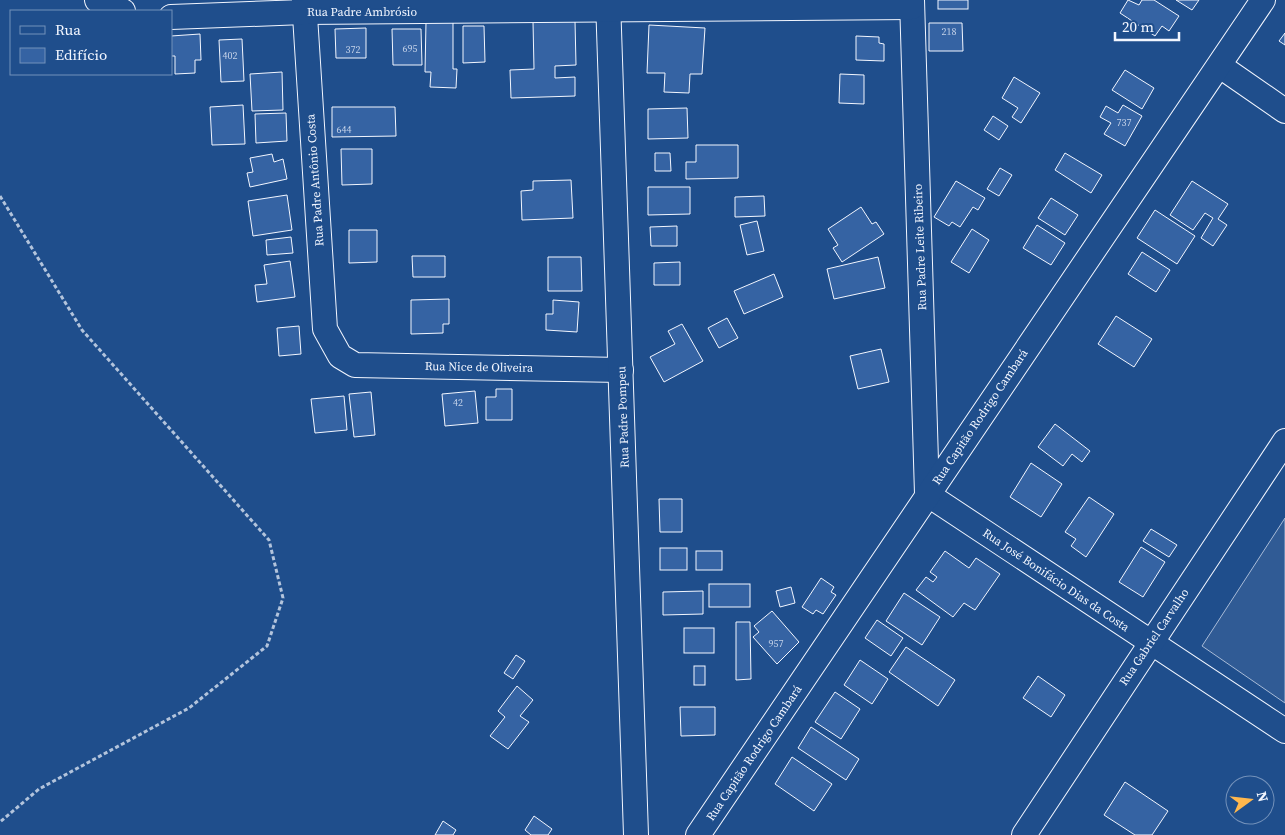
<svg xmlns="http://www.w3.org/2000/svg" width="1285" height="835" font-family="'Source Serif 4',serif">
	<rect width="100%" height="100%" fill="#1f4e8c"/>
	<!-- built -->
	<path fill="#305b95" stroke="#a8bbd7" d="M1285 518V703L1202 646Z"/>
	<!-- building -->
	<g fill="#3563a3" stroke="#f2f6ff">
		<rect x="938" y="0" width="30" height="9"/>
		<path d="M1128 0 1139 5 1142 0H1154L1179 16 1169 31 1162 26 1155 36 1120 13Z"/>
		<path d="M1176 0H1199L1192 10Z"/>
		<path d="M575 21 576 65 555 66V78L575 77V96L511 98 510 70 534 69 533 22Z"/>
		<path d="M426 22H453V69H457L456 88 430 87 431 72H425Z"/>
		<path d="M929 23H962L963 51H929Z"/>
		<path d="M649 25 705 28 702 74H690L689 93 664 92 665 73H647Z"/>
		<path d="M463 26H484L485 62 463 63Z"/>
		<path d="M366 28V58H336L335 29Z"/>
		<path d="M392 29H421L422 65H393Z"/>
		<path d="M1285 33V45L1279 41Z"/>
		<path d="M200 34 201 60H195V73L175 74V56H171V36Z"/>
		<path d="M856 36 879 37V43L884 44V61L856 60Z"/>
		<path d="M242 39 244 81 221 82 219 40Z"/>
		<path d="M1125 70 1154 88 1142 109 1112 90Z"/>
		<path d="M282 72 283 110 252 111 250 74Z"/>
		<path d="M840 74 864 75V104L839 103Z"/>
		<path d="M1014 77 1040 93 1021 123 1012 117 1018 108 1002 98Z"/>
		<path d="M243 105 245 144 212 145 210 107Z"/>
		<path d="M1123 105 1142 116 1125 146 1104 134 1111 123 1100 117 1106 106 1118 113Z"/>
		<path d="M332 107H395L396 136 332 137Z"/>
		<path d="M687 108 688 138 648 139V109Z"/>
		<path d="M286 113 287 141 256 143 255 114Z"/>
		<path d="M993 116 1008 126 999 140 984 130Z"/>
		<path d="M696 145H738V178L686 179V162H696Z"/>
		<path d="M341 149H372V184L342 185Z"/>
		<path d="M655 153H670L671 171H655Z"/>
		<path d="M1065 153 1102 175 1091 193 1055 170Z"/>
		<path d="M272 154 274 162 283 159 287 179 250 187 247 173 253 172 250 158Z"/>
		<path d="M1000 168 1012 175 999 196 987 189Z"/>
		<path d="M571 180 573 218 522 220 521 191 533 190V181Z"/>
		<path d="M956 181 985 198 978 210 973 207 960 227 952 222 949 226 934 217Z"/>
		<path d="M1192 181 1228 204 1218 219 1227 225 1213 246 1201 238 1213 218 1205 213 1193 230 1170 215Z"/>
		<path d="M648 187H690V214L648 215Z"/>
		<path d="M287 195 292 230 253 236 248 201Z"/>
		<path d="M764 196 765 216 735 217V197Z"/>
		<path d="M1051 198 1078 215 1065 235 1038 218Z"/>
		<path d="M861 207 872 224 876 222 884 234 842 262 833 248 838 245 828 229Z"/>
		<path d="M1155 210 1195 236 1177 264 1137 238Z"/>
		<path d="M757 221 764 251 747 255 740 225Z"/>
		<path d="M1037 225 1065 243 1051 265 1023 248Z"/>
		<path d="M677 226V246H651L650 227Z"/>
		<path d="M972 229 989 240 969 273 951 262Z"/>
		<path d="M349 230H377V262L349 263Z"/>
		<path d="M291 237 293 253 267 255 266 240Z"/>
		<path d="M1142 252 1170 270 1156 292 1128 274Z"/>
		<path d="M412 256H445V277H413Z"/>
		<path d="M548 257H581L582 291H548Z"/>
		<path d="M878 257 885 288 834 299 827 269Z"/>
		<path d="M290 261 295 297 257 302 255 285 267 284 264 265Z"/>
		<path d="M680 262V285H654V263Z"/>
		<path d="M774 274 783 297 744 314 734 291Z"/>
		<path d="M449 299V324H443V333L411 334V300Z"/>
		<path d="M553 300 579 302 577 332 546 330V314H553Z"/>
		<path d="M1116 316 1152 339 1134 367 1098 344Z"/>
		<path d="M727 318 738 338 719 348 708 328Z"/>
		<path d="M682 324 703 361 664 382 650 357 675 344 668 331Z"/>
		<path d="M299 326 301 354 279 356 277 328Z"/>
		<path d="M881 349 889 382 858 389 850 356Z"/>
		<path d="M496 389H512V420H486V397H496Z"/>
		<path d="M475 391 478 423 445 426 442 394Z"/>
		<path d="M371 392 375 435 354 437 349 394Z"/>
		<path d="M344 396 347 430 315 433 311 399Z"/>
		<path d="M1055 424 1090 451 1082 462 1072 454 1063 466 1038 447Z"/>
		<path d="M1031 463 1062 484 1041 517 1010 497Z"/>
		<path d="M1089 497 1114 514 1086 557 1071 546 1076 539 1065 532Z"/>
		<path d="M659 499H682V532H660Z"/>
		<path d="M1151 529 1177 545 1169 557 1143 541Z"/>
		<path d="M1141 547 1165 562 1143 597 1119 582Z"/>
		<rect x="660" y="548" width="27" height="22"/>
		<rect x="696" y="551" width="26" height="19"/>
		<path d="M945 551 969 568 976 558 1000 574 975 610 964 603 953 617 916 590 926 577 933 582 937 577 930 572Z"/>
		<path d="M821 578 834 587 831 592 836 595 823 614 816 610 813 614 802 607Z"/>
		<rect x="709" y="584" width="41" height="23"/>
		<path d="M791 587 795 603 780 607 776 591Z"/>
		<path d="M703 591V614L663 615V592Z"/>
		<path d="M904 593 940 617 922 645 886 621Z"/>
		<path d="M772 611 799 642 777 664 753 637 759 632 754 626Z"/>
		<path d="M877 620 903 638 891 656 865 638Z"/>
		<path d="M736 622H750L751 679 736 680Z"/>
		<rect x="684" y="628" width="30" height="25"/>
		<path d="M906 647 955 680 938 706 889 672Z"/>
		<path d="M516 655 525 661 513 679 504 673Z"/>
		<path d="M860 660 888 679 872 704 844 685Z"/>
		<rect x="694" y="666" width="11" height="19"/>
		<path d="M1038 676 1065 695 1051 717 1023 698Z"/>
		<path d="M517 686 533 700 520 716 529 722 508 749 490 736 505 717 498 711Z"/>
		<path d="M835 692 860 709 841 739 815 722Z"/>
		<path d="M680 707H715V735L681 736Z"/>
		<path d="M811 727 859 759 846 780 798 748Z"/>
		<path d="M792 757 832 784 814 811 775 784Z"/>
		<path d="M1125 782 1168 811 1152 835H1135L1104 815Z"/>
		<path d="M534 816 552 829 548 835H531L525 830Z"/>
		<path d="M443 821 456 830 453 835H435Z"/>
	</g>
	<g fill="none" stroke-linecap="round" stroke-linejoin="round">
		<!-- minor casing -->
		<g stroke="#f2f6ff" stroke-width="26">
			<g id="minor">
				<path d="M97 0 123 11"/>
				<path d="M304 0 325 329 340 356 355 365 621 370"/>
				<path d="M608 0 636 835"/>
				<path d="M912 0 927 494 1285 731"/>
				<path d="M171 17 304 12 912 7"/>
				<path d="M1220 66 1285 111"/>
				<path d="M698 835 1263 0"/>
				<path d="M1024 835 1285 441"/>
			</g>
		</g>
		<!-- path -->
		<path stroke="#b3c4dc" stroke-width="3" stroke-dasharray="4 2.5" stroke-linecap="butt" d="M0 196 82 330 269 540 283 598 267 646 189 708 39 789 0 822"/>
		<!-- minor -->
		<use href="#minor" stroke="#1f4e8c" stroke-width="24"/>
	</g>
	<g text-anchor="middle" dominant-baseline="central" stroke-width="4" stroke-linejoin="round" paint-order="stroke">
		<!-- number labels -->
		<g font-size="10" fill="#c3d1e8">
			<text x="949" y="31">218</text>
			<text x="410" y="48">695</text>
			<text x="353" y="49">372</text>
			<text x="230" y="55">402</text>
			<text x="1124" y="122">737</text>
			<text x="344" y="129">644</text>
			<text x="458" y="402">42</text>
			<text x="776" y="643">957</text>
		</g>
		<!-- street labels -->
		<g font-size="12" fill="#f2f6ff" stroke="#1f4e8c">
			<text x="362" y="12">Rua Padre Ambrósio</text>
			<text transform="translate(315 180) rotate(-94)">Rua Padre Antônio Costa</text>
			<text transform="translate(920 247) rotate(-92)">Rua Padre Leite Ribeiro</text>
			<text transform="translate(479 367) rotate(1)">Rua Nice de Oliveira</text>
			<text transform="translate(623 417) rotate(-92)">Rua Padre Pompeu</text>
			<text transform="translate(980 417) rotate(-56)">Rua Capitão Rodrigo Cambará</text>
			<text transform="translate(1056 580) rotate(34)">Rua José Bonifácio Dias da Costa</text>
			<text transform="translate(1154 637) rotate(-56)">Rua Gabriel Carvalho</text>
			<text transform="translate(754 753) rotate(-56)">Rua Capitão Rodrigo Cambará</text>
		</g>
	</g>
	<!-- legend -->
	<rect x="10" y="10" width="162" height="65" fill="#1f4e8c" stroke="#7391ba"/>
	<rect x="20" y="26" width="25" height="8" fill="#1f4e8c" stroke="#7391ba"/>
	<text x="55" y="35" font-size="15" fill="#f2f6ff">Rua</text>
	<rect x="20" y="48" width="25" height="15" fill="#3563a3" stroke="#7391ba"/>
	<text x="55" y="60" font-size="15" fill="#f2f6ff">Edifício</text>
	<!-- north arrow -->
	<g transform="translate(1250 800) rotate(75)"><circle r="24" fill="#1f4e8c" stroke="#7391ba"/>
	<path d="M0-4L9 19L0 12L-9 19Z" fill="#ffb74d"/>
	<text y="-8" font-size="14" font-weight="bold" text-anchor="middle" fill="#f2f6ff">N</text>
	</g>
	<!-- scale -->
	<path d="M1115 32v8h64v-8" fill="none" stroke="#f2f6ff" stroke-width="2.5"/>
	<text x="1122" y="32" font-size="15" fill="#f2f6ff" stroke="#1f4e8c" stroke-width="4" paint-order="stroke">20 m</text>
</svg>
